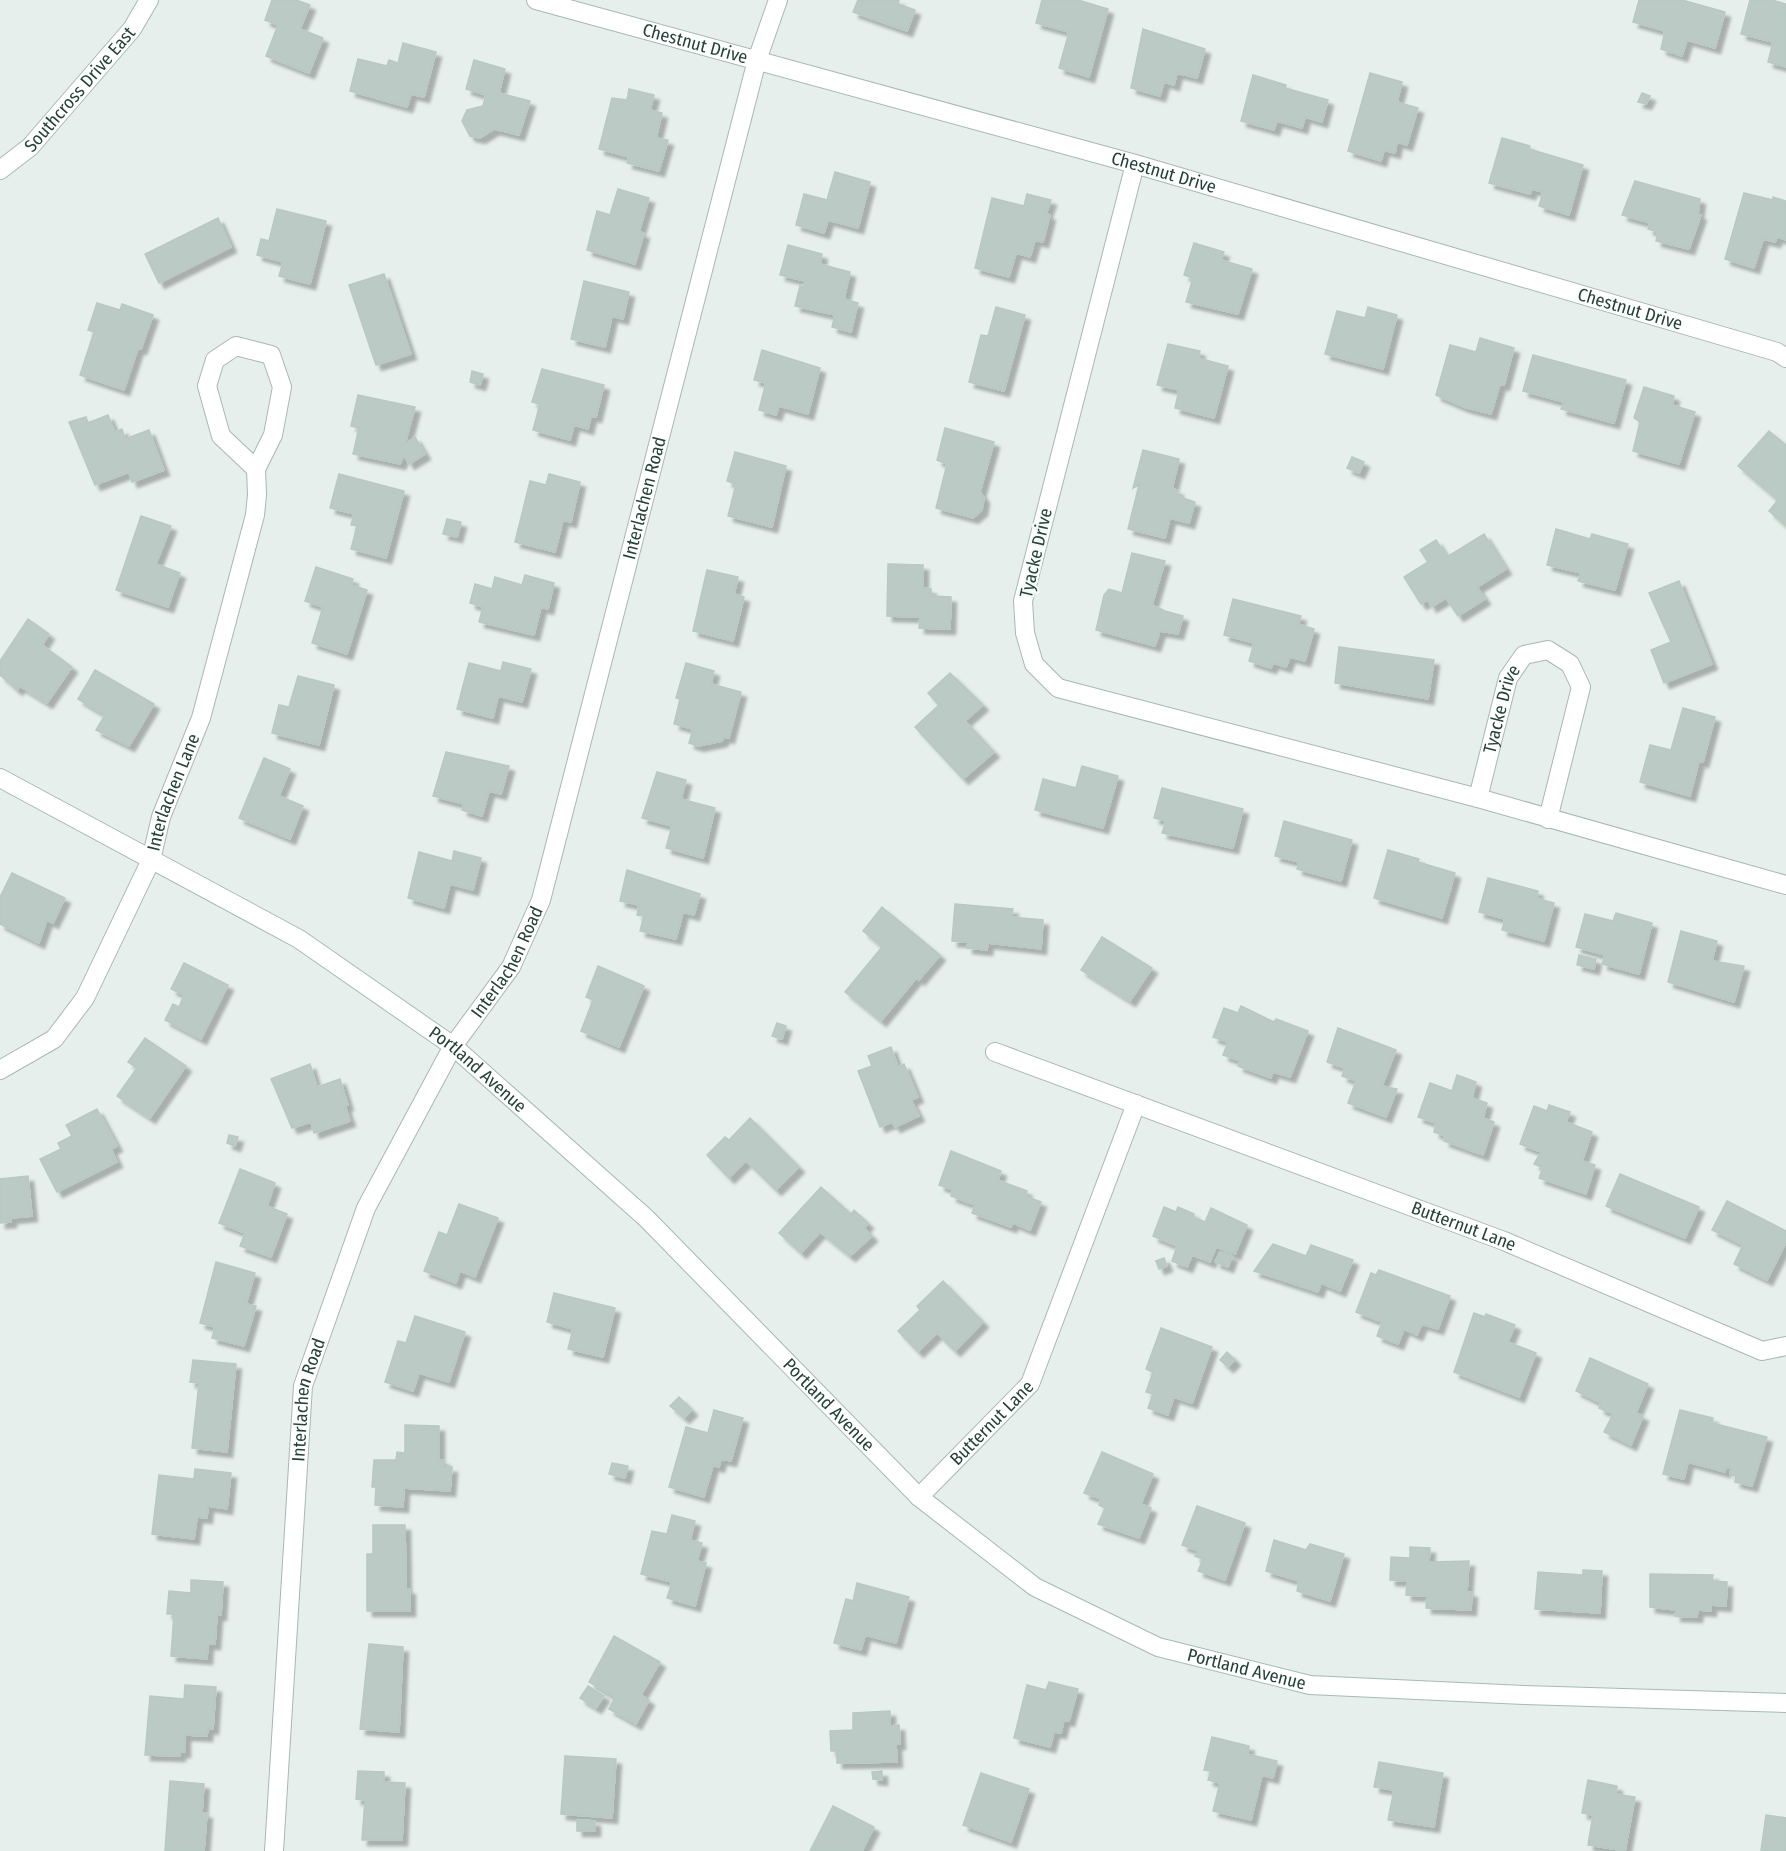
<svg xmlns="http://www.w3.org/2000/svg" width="1786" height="1851" font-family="'Fira Sans Condensed',sans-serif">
	<defs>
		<filter id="shadow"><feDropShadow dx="5.5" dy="5.5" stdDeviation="1.5" flood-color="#0004"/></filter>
	</defs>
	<rect width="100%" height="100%" fill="#e6efeb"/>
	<!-- building -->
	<g fill="#bbcac4" stroke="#b8c9c2" stroke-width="1.5" filter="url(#shadow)">
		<path d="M272 0H296L310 5 300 29 323 38 309 73 266 56 278 25 265 20Z"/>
		<path d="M858 0H899L898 4 915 10 907 31 853 12Z"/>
		<path d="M1042 0H1078L1108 9 1089 77 1059 68 1069 32 1036 23Z"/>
		<path d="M1639 0H1682L1725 12 1715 48 1687 40 1682 56 1661 49 1665 31 1633 22Z"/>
		<path d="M1750 0H1772L1786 4V67L1768 62 1773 42 1741 34Z"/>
		<path d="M1143 29 1205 49 1197 78 1177 73 1174 85 1164 82 1160 96 1131 88Z"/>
		<path d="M403 43 436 52 424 97 411 94 407 107 350 91 358 59 387 66 389 60 398 63Z"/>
		<path d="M474 60 505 69 499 93 530 101 519 135 494 129 480 138 470 136 462 121 467 110 483 106 486 95 466 89Z"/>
		<path d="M1370 73 1402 82 1397 102 1418 108 1407 145 1397 142 1395 153 1384 150 1381 161 1348 151Z"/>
		<path d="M1253 75 1286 85 1285 88 1328 100 1322 122 1305 117 1302 128 1277 121 1274 130 1241 121Z"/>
		<path d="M629 89 654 95 650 110 662 113 656 138 668 140 659 171 627 163 629 157 599 149 612 98 627 100Z"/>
		<path d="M1642 93 1650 96 1646 104 1638 102Z"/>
		<path d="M1502 138 1530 146 1529 149 1583 165 1569 215 1539 206 1543 192 1532 189 1530 194 1489 183Z"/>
		<path d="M835 172 870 182 858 228 828 220 824 233 796 225 804 194 827 200Z"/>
		<path d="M1635 181 1700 199 1698 214 1701 215 1689 249 1656 241 1658 232 1648 229 1650 223 1622 215Z"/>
		<path d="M618 189 649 198 639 232 644 233 635 264 587 250 597 211 610 215Z"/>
		<path d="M1744 193 1773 200V197L1786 201V240L1777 237 1775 242 1763 239 1754 268 1725 259Z"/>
		<path d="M1027 194 1051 200 1046 214 1050 215 1043 242 1035 240 1030 257 1016 253 1009 277 975 268 992 198 1024 206Z"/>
		<path d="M277 209 326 221 310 284 279 276 283 262 257 255 261 239 269 241Z"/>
		<path d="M218 218 231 247 159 283 145 254Z"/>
		<path d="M1194 243 1224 252 1221 260 1252 269 1238 314 1186 302 1193 278 1184 275Z"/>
		<path d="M788 245 822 254 820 264 850 272 844 299 858 303 851 332 832 327 835 315 795 306 800 286 804 287 805 281 780 275Z"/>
		<path d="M384 274 411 354 376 365 349 285Z"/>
		<path d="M584 281 629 292 623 319 612 316 605 347 571 339Z"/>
		<path d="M97 303 120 310 122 304 153 315 141 349 138 348 124 390 80 375 94 332 88 330Z"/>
		<path d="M996 307 1025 315 1004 391 969 382 981 335 988 336Z"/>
		<path d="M1368 307 1397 315 1383 369 1325 354 1337 311 1365 318Z"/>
		<path d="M1480 338 1514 348 1504 385 1500 384 1491 414 1464 407 1436 395 1450 345 1476 352Z"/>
		<path d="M1168 344 1200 351 1198 358 1228 366 1214 418 1175 408 1179 390 1157 385Z"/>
		<path d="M762 350 820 368 808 414 779 406 776 415 759 410 766 383 754 380Z"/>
		<path d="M1533 355 1626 380 1614 423 1561 409 1564 402 1523 391Z"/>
		<path d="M542 369 604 385 596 417 591 416 588 429 574 425 570 440 533 430 540 404 532 402Z"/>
		<path d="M472 371 483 374 480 385 470 382Z"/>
		<path d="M1644 387 1674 396 1672 405 1695 412 1679 464 1633 451 1640 422 1634 418Z"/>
		<path d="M358 395 415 407 405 444 415 437 425 454 409 464 404 455 400 464 353 454 359 428 351 426Z"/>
		<path d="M108 415 115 432 122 429 125 439 149 430 164 470 132 482 129 472 95 485 69 422 86 417 88 423Z"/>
		<path d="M945 428 994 442 980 492 984 498 982 510 973 518 936 508 947 464 937 460Z"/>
		<path d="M1769 431 1786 445V526L1769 511 1778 500 1738 466Z"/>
		<path d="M1143 450 1179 459 1172 489 1178 490 1177 496 1195 502 1189 523 1170 518 1165 538 1128 529 1139 485 1133 488Z"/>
		<path d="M735 452 786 466 772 527 728 516 736 484 727 481Z"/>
		<path d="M1352 457 1364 462 1359 473 1347 468Z"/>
		<path d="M339 474 404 491 386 558 351 549 357 526 351 525 354 514 330 508Z"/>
		<path d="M549 474 580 482 571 522 563 520 555 552 515 542 530 481 546 485Z"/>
		<path d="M141 516 171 526 156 564 180 573 168 607 116 590Z"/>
		<path d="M447 519 461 522 457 537 443 534Z"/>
		<path d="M1556 529 1590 539 1592 534 1628 544 1615 590 1578 581 1581 573 1547 565Z"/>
		<path d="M1484 534 1506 569 1477 587 1485 599 1458 616 1446 598 1431 607 1428 600 1421 604 1404 577 1428 562 1420 550 1436 540 1447 557Z"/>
		<path d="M1132 553 1165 561 1152 605 1165 611 1183 616 1178 634 1160 631 1155 646 1096 630 1104 595 1109 589 1122 593Z"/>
		<path d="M888 564 923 565V588L931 589V596L951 597 950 629 919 628 920 617 887 616Z"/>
		<path d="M316 567 353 579 351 585 367 590 347 654 312 643 323 607 305 601Z"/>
		<path d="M707 570 738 577 734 594 744 597 733 641 693 631Z"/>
		<path d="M525 575 554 583 548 609 541 607 534 635 479 622 483 607 470 603 475 584 492 589 495 577 522 585Z"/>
		<path d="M1679 581 1712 664 1664 683 1651 650 1671 642 1649 593Z"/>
		<path d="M1233 599 1301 616 1298 624 1314 629 1305 661 1290 657 1286 667 1273 663 1271 668 1249 661 1254 643 1224 635Z"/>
		<path d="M28 619 49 634 42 645 72 667 47 703 20 686 17 690 0 675V661Z"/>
		<path d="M1339 647 1434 660 1428 699 1335 683Z"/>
		<path d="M503 662 531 669 522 702 498 696 493 718 457 709 469 663 501 671Z"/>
		<path d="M686 663 714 671 711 684 741 692 729 738 724 737 722 741 698 746 689 743 693 729 674 724 680 699 676 698Z"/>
		<path d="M95 670 154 704 129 746 96 730 105 715 78 699Z"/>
		<path d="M950 673 983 705 965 721 994 752 963 779 915 727 939 705 928 693Z"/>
		<path d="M298 676 334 685 319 745 272 733 279 705 289 707Z"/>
		<path d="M1683 708 1715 717 1703 762 1699 761 1690 796 1640 782 1650 745 1671 750Z"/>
		<path d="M446 752 509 766 501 794 489 791 482 816 462 810 464 804 433 796Z"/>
		<path d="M264 758 290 769 279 796 303 806 290 839 239 818Z"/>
		<path d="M1082 766 1118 776 1103 828 1035 810 1043 779 1076 788Z"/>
		<path d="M657 772 686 780 681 799 715 808 703 858 666 848 672 826 642 818Z"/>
		<path d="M1162 788 1243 809 1233 848 1162 833 1166 821 1154 818Z"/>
		<path d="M1284 821 1352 840 1341 881 1297 869 1299 862 1275 856Z"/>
		<path d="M1388 850 1419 859 1418 862 1455 873 1442 918 1374 898Z"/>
		<path d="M454 851 481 858 473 890 450 884 444 908 408 898 419 852 452 861Z"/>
		<path d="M627 870 700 894 694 915 683 912 676 939 640 931 644 916 637 915 639 905 620 901Z"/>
		<path d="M12 873 65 898 53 923 47 920 39 943 0 924V897Z"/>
		<path d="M1488 878 1538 891 1536 898 1554 903 1544 941 1502 930 1505 919 1479 912Z"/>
		<path d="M955 904 1013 909 1011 917 1043 920 1041 949 988 943 987 950 967 948 968 942 952 941Z"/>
		<path d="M882 907 940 955 919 980 917 977 881 1021 845 992 882 947 863 931Z"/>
		<path d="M1616 913 1652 923 1639 974 1602 964 1605 955 1576 947 1585 914 1613 921Z"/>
		<path d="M1681 931 1717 941 1712 961 1744 966 1734 1002 1668 982Z"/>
		<path d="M1102 937 1152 968 1130 1001 1081 970Z"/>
		<path d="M1579 955 1596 959 1594 969 1577 965Z"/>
		<path d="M184 963 228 985 201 1039 165 1020 173 1004 179 1007 184 995 171 989Z"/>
		<path d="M598 966 644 986 619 1047 581 1031 593 1000 586 997Z"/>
		<path d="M1241 1006 1274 1022 1276 1019 1308 1031 1290 1077 1273 1072 1271 1078 1238 1066 1240 1061 1223 1055 1228 1042 1213 1037 1224 1008 1238 1013Z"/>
		<path d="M777 1023 786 1026 782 1039 772 1036Z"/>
		<path d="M1338 1028 1396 1050 1382 1086 1397 1089 1386 1117 1348 1103 1356 1081 1342 1076 1345 1068 1327 1062Z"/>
		<path d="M145 1038 186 1066 150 1118 117 1096 137 1068 128 1062Z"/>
		<path d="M891 1047 898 1067 904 1064 918 1097 911 1100 919 1116 895 1127 892 1122 880 1127 858 1071 872 1066 868 1056Z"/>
		<path d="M310 1064 317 1087 340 1079 348 1105 345 1106 350 1121 314 1133 311 1122 292 1128 271 1079Z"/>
		<path d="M1457 1075 1476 1082 1472 1098 1487 1103 1483 1118 1494 1122 1483 1155 1444 1141 1445 1136 1434 1132 1436 1123 1418 1117 1430 1083 1452 1091Z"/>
		<path d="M1549 1105 1570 1112 1566 1122 1592 1132 1582 1161 1595 1165 1586 1194 1539 1178 1543 1168 1534 1164 1541 1152 1520 1144 1534 1106 1547 1111Z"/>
		<path d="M97 1109 117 1146 111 1149 117 1162 57 1192 40 1159 61 1149 58 1143 72 1136 66 1125Z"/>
		<path d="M750 1118 799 1167 776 1190 746 1161 729 1178 707 1155 725 1137 729 1140Z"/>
		<path d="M229 1135 238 1137 235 1146 227 1143Z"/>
		<path d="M951 1151 1001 1171 998 1180 1027 1191 1025 1196 1041 1202 1030 1230 1013 1223 1011 1227 972 1213 975 1205 951 1196 953 1190 939 1185Z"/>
		<path d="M240 1169 275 1183 267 1206 287 1214 271 1257 240 1246 245 1233 219 1223Z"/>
		<path d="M1620 1174 1699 1207 1685 1238 1606 1206Z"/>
		<path d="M28 1176 32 1216 11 1218V1222L0 1223V1179Z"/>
		<path d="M821 1187 851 1214 854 1210 868 1223 864 1228 872 1236 850 1256 820 1232 801 1253 779 1233Z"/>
		<path d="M1727 1201 1786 1231V1242L1767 1280 1734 1264 1743 1245 1712 1230Z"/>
		<path d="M459 1204 498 1218 475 1277 460 1271 456 1283 424 1271 439 1232 447 1235Z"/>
		<path d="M1164 1207 1176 1212 1178 1207 1194 1214 1193 1217 1205 1222 1211 1208 1247 1225 1235 1254 1216 1247 1210 1262 1192 1255 1187 1267 1172 1261 1177 1246 1153 1236Z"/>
		<path d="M1273 1244 1306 1256 1311 1245 1353 1260 1340 1291 1321 1283 1318 1292 1254 1271Z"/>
		<path d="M1220 1252 1232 1256 1228 1267 1215 1262Z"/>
		<path d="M1164 1258 1167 1266 1159 1269 1156 1261Z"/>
		<path d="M216 1262 255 1273 246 1304 256 1306 244 1346 212 1338 215 1327 200 1323Z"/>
		<path d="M1379 1270 1450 1296 1438 1329 1422 1324 1417 1335 1404 1329 1398 1344 1377 1336 1382 1322 1356 1312 1371 1273 1376 1275Z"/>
		<path d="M943 1281 983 1322 955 1351 937 1333 918 1352 898 1331 920 1310 917 1306Z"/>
		<path d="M554 1293 615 1308 603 1357 568 1349 573 1329 547 1322Z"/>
		<path d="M1474 1313 1485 1317 1486 1314 1515 1325 1508 1342 1536 1353 1519 1397 1454 1372Z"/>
		<path d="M415 1316 465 1332 449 1382 419 1373 413 1391 385 1382 398 1341 406 1343Z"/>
		<path d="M1161 1328 1212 1347 1192 1403 1174 1397 1168 1415 1148 1408 1153 1394 1146 1392 1153 1372 1146 1369Z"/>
		<path d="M1227 1352 1235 1360 1228 1367 1220 1360Z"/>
		<path d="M1590 1358 1648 1384 1636 1413 1643 1416 1631 1445 1604 1432 1613 1414 1599 1408 1601 1403 1576 1391Z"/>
		<path d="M193 1360 236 1364 227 1452 192 1448 199 1383 190 1382Z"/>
		<path d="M679 1397 692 1410 684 1418 670 1406Z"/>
		<path d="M714 1410 743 1418 731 1461 721 1459 719 1467 713 1465 704 1497 669 1487 686 1427 708 1433Z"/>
		<path d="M1680 1410 1713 1418 1712 1423 1767 1437 1752 1486 1735 1482 1736 1476 1730 1475 1731 1468 1726 1467 1725 1472 1688 1462 1684 1479 1663 1474Z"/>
		<path d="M405 1425 439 1426V1460H444V1467H452L450 1491 404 1488 403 1507 375 1505 376 1487H372L374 1460H396L397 1452 405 1453Z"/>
		<path d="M1102 1452 1153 1474 1141 1504 1151 1508 1139 1538 1098 1524 1105 1508 1099 1505 1101 1499 1084 1493Z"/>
		<path d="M612 1463 628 1466 625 1478 609 1474Z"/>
		<path d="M195 1469 231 1473 227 1509 208 1506 207 1518 197 1517 194 1539 152 1534 159 1475 194 1479Z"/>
		<path d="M1197 1506 1245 1523 1225 1580 1198 1571 1203 1559 1195 1556 1198 1551 1182 1545Z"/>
		<path d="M672 1515 695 1521 690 1540 702 1543 697 1561 706 1563 695 1606 667 1598 672 1582 641 1574 652 1531 667 1534Z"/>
		<path d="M373 1525H405L406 1589H410V1611H367V1554H373Z"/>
		<path d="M1274 1540 1306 1550 1310 1544 1344 1554 1330 1601 1297 1591 1299 1581 1266 1571Z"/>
		<path d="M1410 1547 1430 1548 1429 1562 1469 1561 1467 1592H1472L1471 1610 1426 1608 1427 1596 1406 1595 1407 1581 1390 1580 1391 1557 1410 1558Z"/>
		<path d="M1583 1570 1602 1571 1600 1613 1535 1609 1538 1572 1583 1575Z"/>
		<path d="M1650 1574 1713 1575 1712 1581 1727 1582 1726 1606 1711 1605V1611L1698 1610 1697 1617 1675 1616 1676 1610 1650 1607Z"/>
		<path d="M191 1580 223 1582 221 1615H217L215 1644H208L207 1659 171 1656 174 1614H167L169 1591 191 1593Z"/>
		<path d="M857 1583 909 1597 896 1643 865 1635 861 1650 834 1643 846 1599 853 1601Z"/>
		<path d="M614 1636 660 1662 641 1695 649 1700 636 1724 609 1709 615 1697 589 1682Z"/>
		<path d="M369 1644 403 1647 399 1732 360 1729Z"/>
		<path d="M1049 1682 1078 1689 1069 1721 1064 1720 1061 1733 1054 1732 1050 1747 1014 1738 1027 1685 1046 1690Z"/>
		<path d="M185 1685 216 1687 213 1729 208 1728 207 1736 185 1735V1752H180V1756L145 1755 150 1696 184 1699Z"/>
		<path d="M588 1686 604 1696 596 1708 580 1698Z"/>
		<path d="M890 1711V1726L899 1725 900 1744H896L897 1762 837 1763V1751H831L830 1731 853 1730V1713Z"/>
		<path d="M1212 1737 1249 1746 1247 1754 1277 1761 1273 1778 1262 1775 1251 1820 1213 1811 1220 1783 1208 1780 1211 1771 1204 1770Z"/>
		<path d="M565 1756 616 1759 612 1818 561 1814Z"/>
		<path d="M1379 1762 1443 1773 1434 1827 1388 1820 1394 1790 1374 1787Z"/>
		<path d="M358 1771 384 1772V1782L405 1783 402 1840H362L365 1800 356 1799Z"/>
		<path d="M882 1771V1780L873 1779 872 1772Z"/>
		<path d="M981 1773 1029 1789 1011 1842 963 1825Z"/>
		<path d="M1588 1780 1617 1786 1616 1794 1635 1797 1625 1851 1588 1845 1593 1815 1582 1813Z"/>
		<path d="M170 1781 204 1784 202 1813H207L204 1851H165Z"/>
		<path d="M833 1806 874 1827 862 1851H810Z"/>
		<path d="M1766 1815 1786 1818V1851H1761Z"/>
		<path d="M577 1820 595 1821V1831H577Z"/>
	</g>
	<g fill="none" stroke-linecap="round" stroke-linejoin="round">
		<!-- street casing -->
		<g stroke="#a8b8b2" stroke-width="20">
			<g id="street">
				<path id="s1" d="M536 0 1135 164 1777 352 1786 358"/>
				<path d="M1135 164 1023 601 1025 633 1034 664 1058 688 1478 798 1786 885"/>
				<path id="s2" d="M1478 798 1508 678 1524 655 1548 650 1570 664 1581 687 1548 819"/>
				<path id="s3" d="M995 1052 1504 1241 1762 1351 1786 1346"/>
				<path id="s4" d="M0 1070 54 1039 85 998 151 860 161 817 201 718 255 515 257 495 256 469 273 435 282 387 271 355 236 346 215 360 207 386 221 436 256 469"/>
				<path id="s5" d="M919 1497 1030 1384 1136 1104"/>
				<path id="s6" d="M274 1851 303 1386 366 1208 453 1046 511 967 541 900 757 60 778 0"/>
			</g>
		</g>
		<!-- secondary casing -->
		<g stroke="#a4bbb3" stroke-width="20">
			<g id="secondary">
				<path id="s7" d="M0 170 30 147 132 29 149 0"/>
				<path id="s8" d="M0 778 299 939 453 1046 646 1218 919 1497 1035 1587 1158 1647 1310 1685 1524 1695 1786 1703"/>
			</g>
		</g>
		<!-- street -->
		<use href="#street" stroke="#fff" stroke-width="18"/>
		<!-- secondary -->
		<use href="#secondary" stroke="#fff" stroke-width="18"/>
	</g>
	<g text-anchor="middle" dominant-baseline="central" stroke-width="4.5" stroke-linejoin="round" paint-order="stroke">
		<!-- street labels -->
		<g font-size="18" fill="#24423a" stroke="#f7fbf9">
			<text stroke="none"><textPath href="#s1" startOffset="165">Chestnut Drive</textPath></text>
			<text stroke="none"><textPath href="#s7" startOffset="114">Southcross Drive East</textPath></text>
			<text stroke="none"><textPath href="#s1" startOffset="651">Chestnut Drive</textPath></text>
			<text stroke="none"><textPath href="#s1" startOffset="1137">Chestnut Drive</textPath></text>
			<text stroke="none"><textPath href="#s6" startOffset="1425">Interlachen Road</textPath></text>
			<text transform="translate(1036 553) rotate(-77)">Tyacke Drive</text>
			<text stroke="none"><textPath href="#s2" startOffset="92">Tyacke Drive</textPath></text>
			<text stroke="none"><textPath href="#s4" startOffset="338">Interlachen Lane</textPath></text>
			<text stroke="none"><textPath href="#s6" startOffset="939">Interlachen Road</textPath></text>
			<text stroke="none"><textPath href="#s8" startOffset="561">Portland Avenue</textPath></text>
			<text stroke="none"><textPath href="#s3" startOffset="500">Butternut Lane</textPath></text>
			<text stroke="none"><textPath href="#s6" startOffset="453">Interlachen Road</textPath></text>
			<text stroke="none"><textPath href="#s8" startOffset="1047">Portland Avenue</textPath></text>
			<text stroke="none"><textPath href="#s5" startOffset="104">Butternut Lane</textPath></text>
			<text stroke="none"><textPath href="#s8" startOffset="1551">Portland Avenue</textPath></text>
		</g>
	</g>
</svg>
